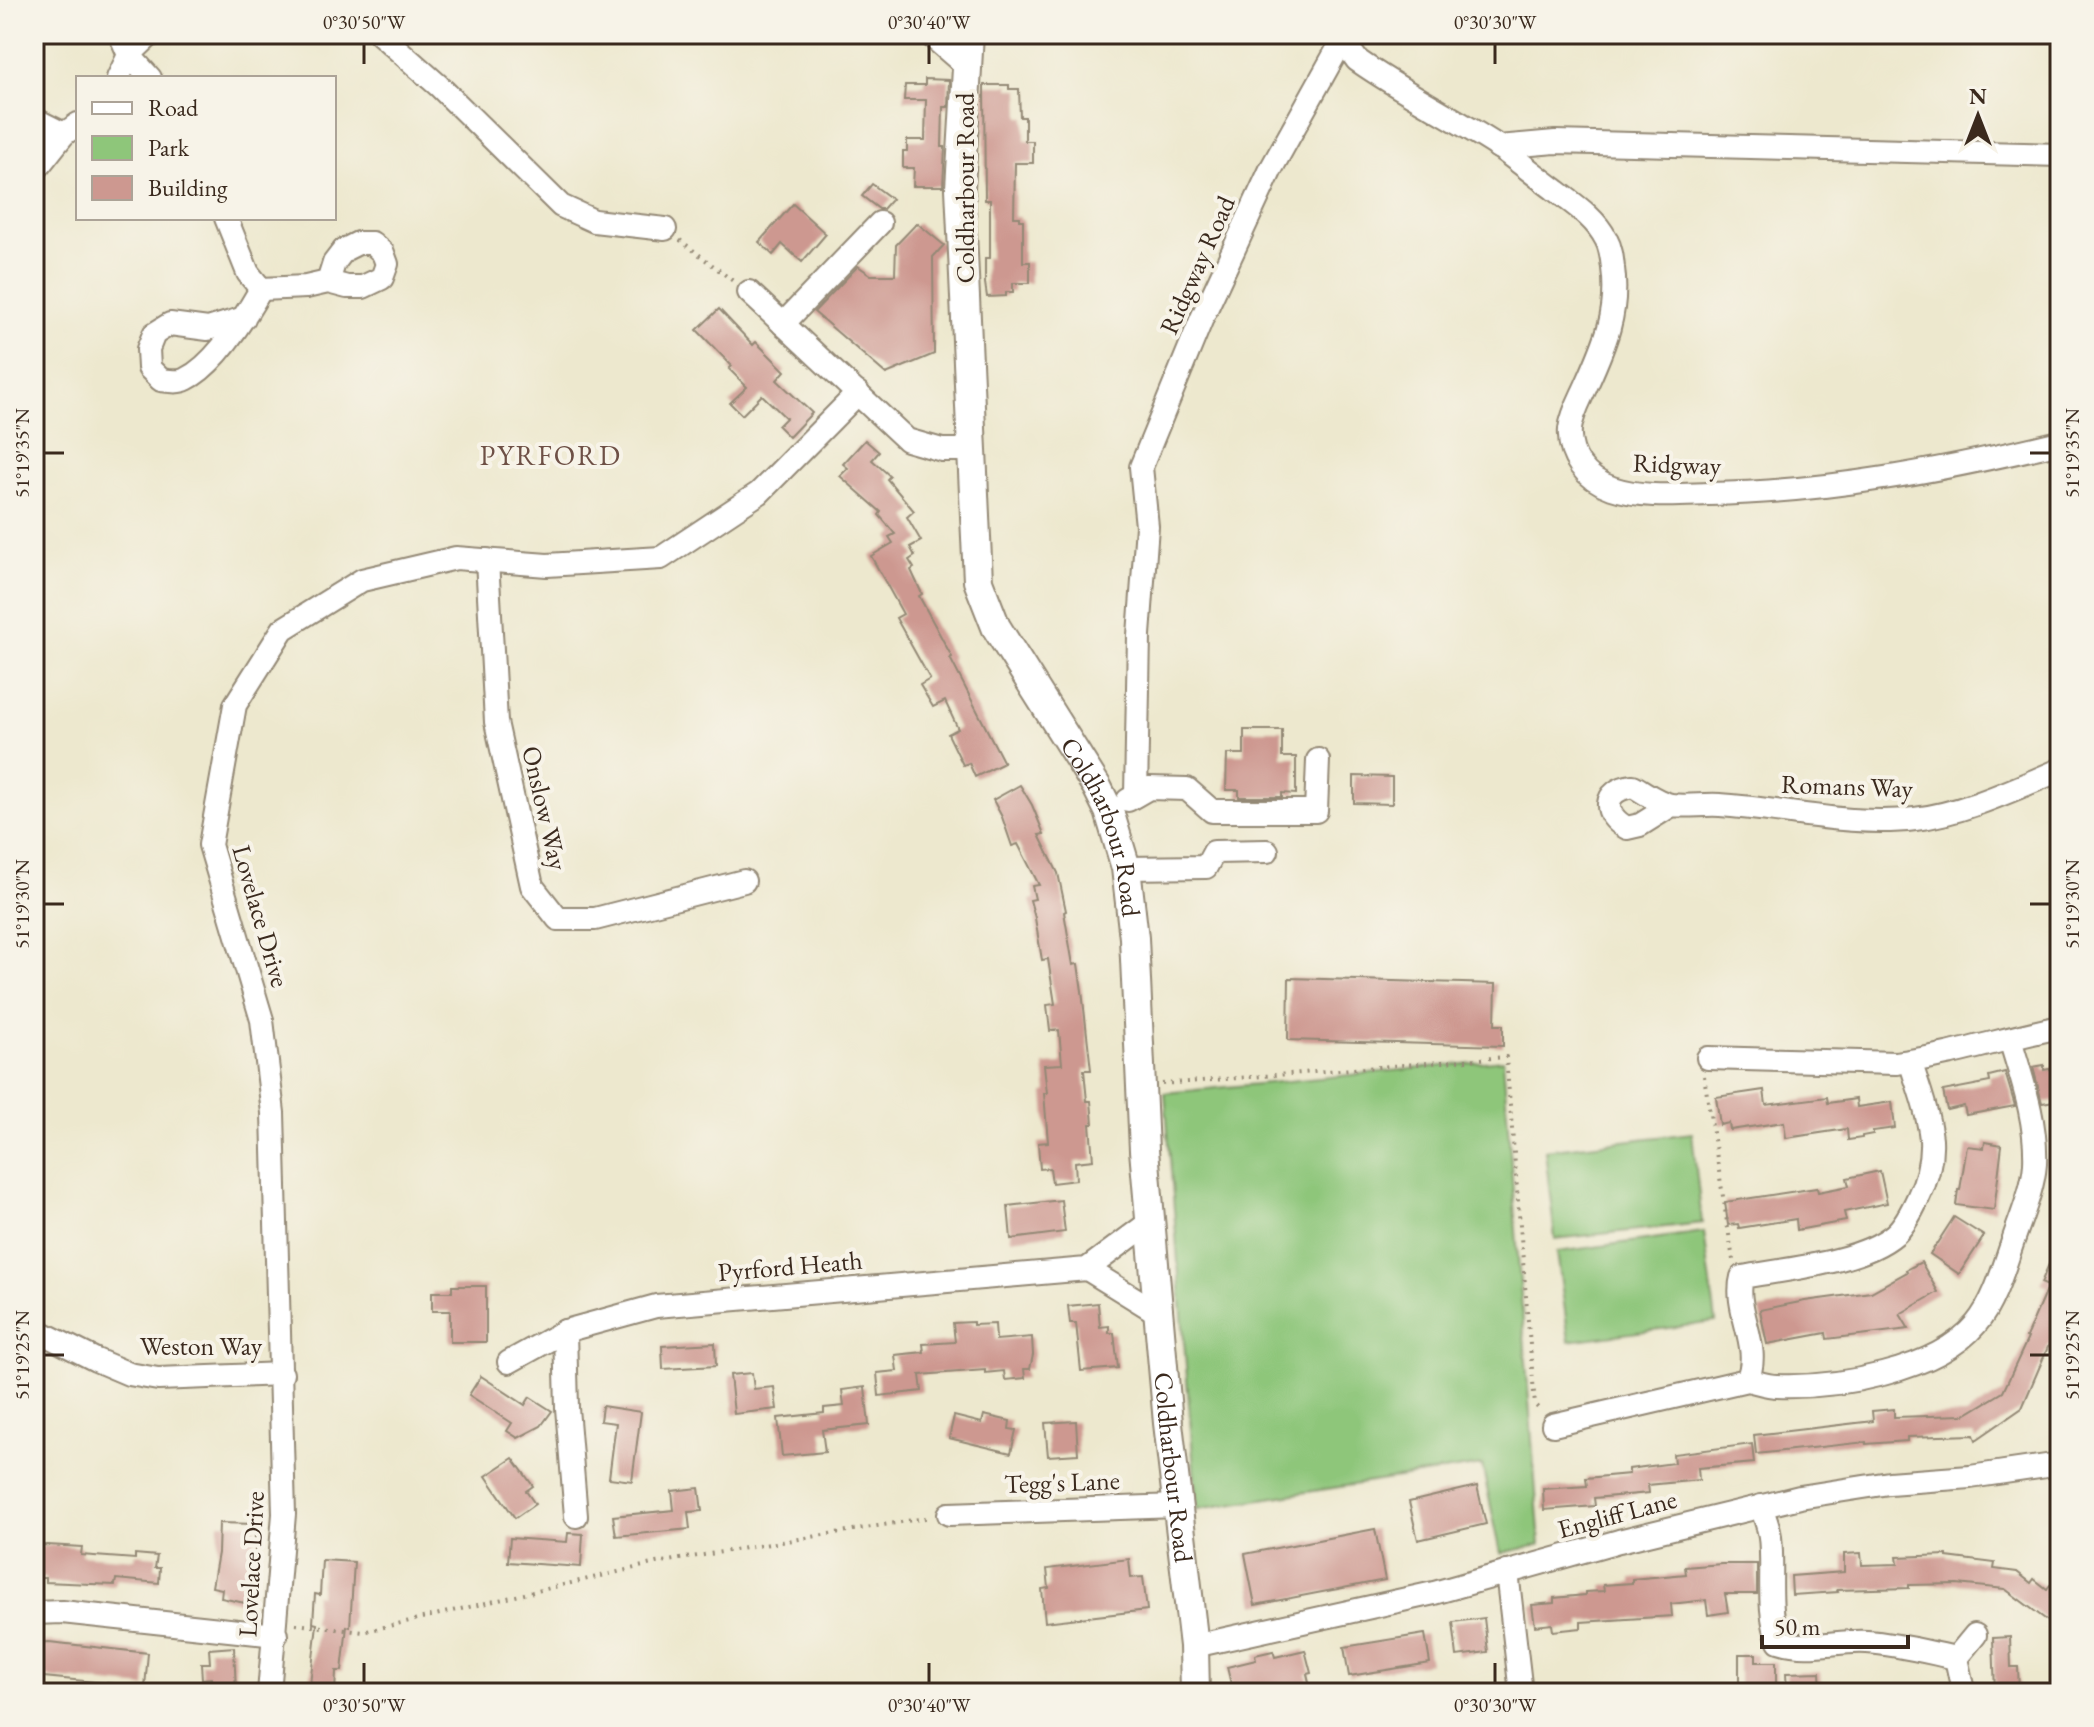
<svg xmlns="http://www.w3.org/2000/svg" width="2094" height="1727" font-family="'EB Garamond',serif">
	<rect width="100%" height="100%" fill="#f7f3e8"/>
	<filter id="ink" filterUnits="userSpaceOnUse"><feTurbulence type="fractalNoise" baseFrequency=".0125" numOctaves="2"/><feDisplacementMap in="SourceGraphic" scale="16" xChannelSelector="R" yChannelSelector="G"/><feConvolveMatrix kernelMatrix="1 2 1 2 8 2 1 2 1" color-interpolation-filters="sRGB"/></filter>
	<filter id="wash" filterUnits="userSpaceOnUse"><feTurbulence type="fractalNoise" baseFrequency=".006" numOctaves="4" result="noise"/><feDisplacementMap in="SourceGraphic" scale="32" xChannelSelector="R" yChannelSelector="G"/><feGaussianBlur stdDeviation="1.8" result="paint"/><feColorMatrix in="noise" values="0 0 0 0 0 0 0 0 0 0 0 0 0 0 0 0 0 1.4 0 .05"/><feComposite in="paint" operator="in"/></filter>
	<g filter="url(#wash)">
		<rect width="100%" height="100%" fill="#ede8ce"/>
		<!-- green -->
		<g fill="#8ec67a" stroke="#64784c" stroke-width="2">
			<path d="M1503 1060 1540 1545 1501 1553 1482 1465 1197 1509 1165 1093Z"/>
			<path d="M1692 1133 1702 1223 1555 1239 1545 1150Z"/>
			<path d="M1704 1232 1716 1322 1569 1341 1557 1252Z"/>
		</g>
		<g id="blocks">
			<!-- building -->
			<g fill="#cd9890">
				<path d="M925 79 949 80 948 107H943L942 147H945L943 186H913L914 168H903V151H907V140H925L926 100H904L905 85H925Z"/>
				<path d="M984 85H1009V89H1019L1020 117H1025V141H1033V163H1015L1014 217H1020V220H1023V262H1030V283H1013V292H1006V296L987 297 985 283V258H990V200H985Z"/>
				<path d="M872 184 892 199 883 209H879L862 196Z"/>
				<path d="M793 204 826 234 802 262 782 244 773 255 759 242Z"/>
				<path d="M917 223 944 245 933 257 934 354 886 374 814 312 858 266 871 275H895L896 245Z"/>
				<path d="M719 309 753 345 756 342 785 371 777 380 812 413 789 437 778 426 786 418 762 395 742 415 730 403 747 387 729 369 732 366 697 330Z"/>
				<path d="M865 440 879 452 872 460 890 476 887 479 914 511 907 517 921 541 910 547 915 556 909 560 914 568 911 570 922 594 919 596 952 657 950 658 1004 763 975 777 969 763 963 765 948 734 958 729 945 701 933 707 920 685 930 679 896 618 903 614 871 556 893 543 889 537 895 534 879 515 881 512 840 476 848 468 843 464Z"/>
				<path d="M1244 730H1282V757H1296V794L1282 793V797H1239V790H1226L1227 754H1244Z"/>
				<path d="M1354 776 1392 777V804L1354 803Z"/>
				<path d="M1020 785 1032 805 1044 834 1039 835 1058 873 1066 911 1064 912 1073 965 1078 964 1082 991 1091 1070H1084L1087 1101H1091L1093 1124H1090L1093 1160 1075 1162 1076 1180 1052 1183 1050 1168 1040 1169 1038 1143 1048 1142 1044 1093H1047L1044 1065 1062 1064 1059 1030 1050 1031 1047 1005 1055 1004 1048 959 1042 960 1035 918 1030 900 1035 899 1032 886 1039 885 1018 844 1012 846 1002 817 993 800Z"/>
				<path d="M1289 978 1496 984 1495 1025H1503V1046L1288 1040Z"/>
				<path d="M2044 1065V1070L2060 1067V1100L2042 1103 2033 1067Z"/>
				<path d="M2005 1072 2015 1106 1966 1115 1964 1106 1947 1110 1943 1091 1990 1082 1989 1076Z"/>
				<path d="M1764 1090 1766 1105 1827 1097 1828 1103 1856 1099 1857 1107 1892 1102 1895 1128 1873 1131V1134L1862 1136V1138L1848 1140 1847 1129 1786 1138 1784 1122 1730 1130 1729 1123 1720 1125 1716 1097Z"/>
				<path d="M1985 1142 2002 1145 1994 1210 1956 1205 1958 1190H1960L1967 1146 1984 1148Z"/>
				<path d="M1880 1171 1887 1203 1844 1212 1846 1221 1797 1230 1796 1219 1739 1228 1738 1224 1728 1225 1725 1202 1817 1188 1818 1192 1849 1186 1847 1178Z"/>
				<path d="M1061 1200 1065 1232 1011 1239 1008 1206Z"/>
				<path d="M1954 1217 1984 1236 1959 1274 1930 1254Z"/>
				<path d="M2060 1238V1319L2022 1408 1976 1440 1974 1435 1907 1437V1441L1866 1444V1442L1756 1454 1754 1435 1873 1421 1872 1411 1894 1409V1417L1965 1415 2003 1392 2028 1338 2026 1337 2048 1286 2041 1283Z"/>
				<path d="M1921 1262 1938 1292 1900 1314 1909 1329 1827 1339 1826 1333 1767 1344 1760 1310 1805 1301 1871 1292 1907 1272 1906 1270Z"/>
				<path d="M452 1286H486V1342H450V1311H432V1292H452Z"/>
				<path d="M1098 1303 1100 1327 1109 1326V1333H1114L1118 1368 1081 1371 1076 1323H1070L1068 1306Z"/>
				<path d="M973 1322V1325L995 1324 996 1340 1032 1337 1033 1355 1030 1369H1024L1025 1378 1005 1380 1004 1371 985 1373V1370L920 1375 922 1391 879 1396 877 1373 897 1371 895 1355 924 1352 923 1344 955 1342 953 1323Z"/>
				<path d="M715 1343 716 1366 663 1369 662 1346Z"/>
				<path d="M752 1373 754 1389 774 1387 777 1409 734 1414 730 1375Z"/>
				<path d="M481 1376 525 1405 530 1397 552 1411 541 1426 518 1438 507 1431 512 1423 469 1395Z"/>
				<path d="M865 1387 869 1425 822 1430 825 1452 782 1456 778 1418 824 1413V1408L844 1406 842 1390Z"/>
				<path d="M602 1406 641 1412 632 1481 609 1478 616 1423 600 1421Z"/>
				<path d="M984 1415 1010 1421 1009 1429 1016 1430 1011 1453 949 1438 954 1416 982 1423Z"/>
				<path d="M1076 1421 1078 1454 1048 1456 1045 1423Z"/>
				<path d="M1752 1444 1754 1463 1698 1468 1699 1480 1648 1485 1649 1493 1594 1498 1595 1506 1544 1510 1543 1489 1587 1486 1586 1478 1629 1474V1469L1674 1463 1673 1454Z"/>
				<path d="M513 1458 533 1486 526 1491 535 1504 515 1518 486 1476Z"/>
				<path d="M1477 1486 1486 1524 1418 1540 1409 1502Z"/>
				<path d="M699 1488 702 1511 688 1512 690 1529 616 1536 613 1516 674 1510 672 1491Z"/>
				<path d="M219 1523 255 1524V1553L245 1603 221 1598 222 1589 212 1587 218 1553Z"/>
				<path d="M1375 1529 1385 1580 1255 1605 1245 1554Z"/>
				<path d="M568 1533 583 1534 581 1567 508 1562 510 1538 567 1542Z"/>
				<path d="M47 1545 82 1547 81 1555 135 1559V1554L157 1556 155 1568H160L159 1583 116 1579 115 1585 45 1582V1578H34V1546Z"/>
				<path d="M1861 1553 1862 1565 1898 1564 1897 1557 1947 1555V1557L1995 1563 1994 1569 2017 1572 2031 1583 2034 1579 2047 1589 2050 1585 2060 1592V1630L2005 1589 1957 1584 1909 1585V1588L1837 1590 1838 1592 1792 1595 1791 1576 1844 1572V1554Z"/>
				<path d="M1129 1559 1131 1578 1143 1577 1147 1610 1045 1622 1042 1589 1049 1588 1047 1569Z"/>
				<path d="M322 1560 354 1562 350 1627 347 1626 342 1671H336L335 1693H309L317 1624 313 1623 315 1594 320 1595Z"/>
				<path d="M1722 1564H1757V1594H1725L1728 1612 1708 1615 1706 1600 1671 1604 1672 1616 1581 1622V1628L1553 1631 1552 1624 1535 1626 1532 1605 1554 1603V1598L1585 1595V1592L1604 1591 1603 1585 1632 1583V1579L1686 1574 1685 1567Z"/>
				<path d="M1484 1618 1488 1652 1457 1656 1453 1622Z"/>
				<path d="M1425 1634 1430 1663 1349 1676 1344 1647Z"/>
				<path d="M2010 1637 2011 1667H2018L2019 1693H1995L1993 1638Z"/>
				<path d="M49 1642 148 1653 145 1687 34 1676V1643Z"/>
				<path d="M234 1647 236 1691 212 1693 211 1678 202 1679 201 1663H210L209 1649Z"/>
				<path d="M1305 1650 1311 1673 1307 1674 1311 1691 1302 1693H1233L1227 1667 1256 1660 1255 1655 1273 1651 1275 1657Z"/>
				<path d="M1739 1654H1756V1662H1776V1686H1739Z"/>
				<path d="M1820 1672 1821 1693H1787L1786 1673Z"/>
			</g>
		</g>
	</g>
	<g filter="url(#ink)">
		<use href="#blocks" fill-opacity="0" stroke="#948976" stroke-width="2"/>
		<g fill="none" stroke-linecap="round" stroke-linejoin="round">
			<!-- minor casing -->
			<g stroke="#948976" stroke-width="26">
				<g id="minor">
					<path d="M120 34 129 55 150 78"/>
					<path d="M380 34 439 86 561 206 594 221 665 229"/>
					<path d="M929 34 966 66"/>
					<path d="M1346 34 1349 49 1357 60C1401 91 1451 116 1496 145 1516 159 1535 175 1554 189 1572 203 1595 217 1606 239 1611 248 1612 258 1613 268 1619 312 1605 344 1587 384 1581 398 1572 413 1570 429 1568 457 1586 479 1612 488 1642 498 1677 495 1708 494 1828 492 1944 470 2060 442"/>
					<path d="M118 78 129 55 151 34"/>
					<path d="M34 119 64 134"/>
					<path d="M1498 147 1555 142 2060 155"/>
					<path d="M34 172 64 134 78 124"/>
					<path d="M226 218 248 273 261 289 306 287 328 282 347 287H363L382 278 387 264 383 253 372 243H358L344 250 334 263 328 282"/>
					<path d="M749 292 907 440 942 450H972"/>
					<path d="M244 318 208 329 170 324 154 334 148 349 149 368 161 380C169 381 179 383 186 379 215 365 245 317 261 289"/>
					<path d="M783 324 880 223"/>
					<path d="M487 560 496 722 532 886 558 919H595L744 881"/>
					<path d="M1136 795 1139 635 1147 526 1141 467 1202 318 1271 169 1336 52 1347 43"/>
					<path d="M1128 800 1149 788 1187 789 1212 811H1316L1318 760"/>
					<path d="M1672 805 1640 825 1627 828C1602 815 1602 790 1633 786 1646 793 1656 802 1671 805 1687 807 1704 804 1720 805 1782 809 1853 827 1915 819 1965 813 2014 789 2060 770"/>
					<path d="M1126 868 1206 867 1214 852 1267 851"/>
					<path d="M1708 1058 1896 1063C1952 1056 2005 1038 2060 1027"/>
					<path d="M1087 1269 1158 1313"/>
					<path d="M34 1329 96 1360 129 1374 158 1379 282 1374"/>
					<path d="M565 1331 567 1408 576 1516"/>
					<path d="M509 1362 565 1331 656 1306 1087 1269 1150 1222"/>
					<path d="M1747 1380C1757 1382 1767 1386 1777 1386 1836 1388 1936 1372 1976 1324 1994 1303 2004 1267 2013 1241 2021 1217 2033 1190 2035 1164 2037 1121 2022 1080 2010 1039"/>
					<path d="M1553 1425 1747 1380C1763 1347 1733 1310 1742 1277 1786 1269 1861 1263 1895 1234 1905 1225 1912 1211 1918 1198 1927 1180 1932 1159 1931 1139 1928 1112 1918 1086 1910 1061"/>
					<path d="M1761 1506C1764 1516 1769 1527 1770 1537 1774 1572 1766 1608 1779 1641 1811 1651 1836 1640 1867 1642 1897 1644 1927 1652 1956 1658"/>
					<path d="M949 1514 1177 1506"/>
					<path d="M1507 1572 1521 1693"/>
					<path d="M34 1613 62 1612 276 1635"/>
					<path d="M1194 1646 1434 1593 1619 1541 1800 1497 1889 1483 1970 1477 2060 1464"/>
					<path d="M1962 1686 1956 1658 1975 1635"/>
					<path d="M269 1693 284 1514 273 1113 262 1020 210 845 235 705 283 629 362 580 456 558 547 565 661 558 759 493 858 393"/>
				</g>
			</g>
			<!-- major casing -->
			<g stroke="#948976" stroke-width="32">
				<g id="major">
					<path id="s1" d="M969 34 960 188 978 581 996 627 1097 787 1109 811 1126 868 1134 938 1144 1150 1168 1423 1194 1646 1195 1693"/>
				</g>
			</g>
			<!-- path -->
			<g stroke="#948976" stroke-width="4" stroke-dasharray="2 6" stroke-linecap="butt">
				<path d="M680 240 733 281"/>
				<path d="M1704 1076 1733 1260"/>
				<path d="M1162 1084 1506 1057 1535 1405 1541 1411"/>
				<path d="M296 1624 363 1632 656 1563 931 1517"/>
			</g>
			<!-- minor -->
			<use href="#minor" stroke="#fff" stroke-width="22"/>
			<!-- major -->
			<use href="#major" stroke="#fff" stroke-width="28"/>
		</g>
	</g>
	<!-- ticks -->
	<path fill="none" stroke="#3b2a1e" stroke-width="3" d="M364 44V64M929 44V64M1495 44V64M44 453H64M2030 453H2050M44 904H64M2030 904H2050M44 1355H64M2030 1355H2050M364 1663V1683M929 1663V1683M1495 1663V1683"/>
	<g text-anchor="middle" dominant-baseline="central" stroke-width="8" stroke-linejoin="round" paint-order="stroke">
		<!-- street labels -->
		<g font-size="26" fill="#3b2a1e" stroke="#f7f3e8">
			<text transform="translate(965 188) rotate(-90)">Coldharbour Road</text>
			<text transform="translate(1197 265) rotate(-66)">Ridgway Road</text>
			<text transform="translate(1677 464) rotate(2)">Ridgway</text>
			<text transform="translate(1847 786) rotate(2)">Romans Way</text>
			<text transform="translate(545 808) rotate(77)">Onslow Way</text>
			<text stroke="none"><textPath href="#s1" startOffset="826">Coldharbour Road</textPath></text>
			<text transform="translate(261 916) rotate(74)">Lovelace Drive</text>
			<text transform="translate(790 1266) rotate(-5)">Pyrford Heath</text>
			<text x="201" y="1346">Weston Way</text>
			<text stroke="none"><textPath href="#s1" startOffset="1474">Coldharbour Road</textPath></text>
			<text transform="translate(1062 1482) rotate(-2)">Tegg's Lane</text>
			<text transform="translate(1617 1514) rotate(-15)">Engliff Lane</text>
			<text transform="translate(251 1564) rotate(-87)">Lovelace Drive</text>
		</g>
		<!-- neighbourhood labels -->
		<g font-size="28" letter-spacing="2" fill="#6e5046" stroke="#f7f3e8">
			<text x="551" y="455">PYRFORD</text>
		</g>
	</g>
	<!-- margin -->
	<rect width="2094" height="1727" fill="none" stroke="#f7f3e8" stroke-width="88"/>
	<!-- legend -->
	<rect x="76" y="76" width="260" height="144" fill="#f7f3e8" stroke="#aca397" stroke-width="2"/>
	<rect x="92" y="102" width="40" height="12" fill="#ffffff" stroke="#aca397" stroke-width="2"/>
	<text x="148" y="116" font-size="24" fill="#3b2a1e">Road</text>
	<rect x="92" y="136" width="40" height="24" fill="#8ec67a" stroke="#aca397" stroke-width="2"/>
	<text x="148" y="156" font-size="24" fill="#3b2a1e">Park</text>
	<rect x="92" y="176" width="40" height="24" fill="#cd9890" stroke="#aca397" stroke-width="2"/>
	<text x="148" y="196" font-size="24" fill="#3b2a1e">Building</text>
	<!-- north arrow -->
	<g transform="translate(1978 116)" stroke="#f7f3e8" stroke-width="6" paint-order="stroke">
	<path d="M0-6L14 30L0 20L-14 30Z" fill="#3b2a1e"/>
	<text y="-12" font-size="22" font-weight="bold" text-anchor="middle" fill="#3b2a1e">N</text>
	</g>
	<!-- scale -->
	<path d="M1762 1635v12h146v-12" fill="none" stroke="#3b2a1e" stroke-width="4"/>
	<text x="1774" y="1635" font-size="24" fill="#3b2a1e" stroke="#f7f3e8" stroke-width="6" paint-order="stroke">50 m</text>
	<rect x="44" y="44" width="2006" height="1639" fill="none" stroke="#3b2a1e" stroke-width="3"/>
	<g font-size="20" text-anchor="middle" fill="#3b2a1e">
		<text x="364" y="29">0°30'50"W</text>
		<text x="929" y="29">0°30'40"W</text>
		<text x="1495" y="29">0°30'30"W</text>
		<text transform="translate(22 453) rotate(-90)" y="7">51°19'35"N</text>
		<text transform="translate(2072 453) rotate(-90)" y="7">51°19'35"N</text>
		<text transform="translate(22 904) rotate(-90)" y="7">51°19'30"N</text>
		<text transform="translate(2072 904) rotate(-90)" y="7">51°19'30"N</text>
		<text transform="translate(22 1355) rotate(-90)" y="7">51°19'25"N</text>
		<text transform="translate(2072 1355) rotate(-90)" y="7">51°19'25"N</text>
		<text x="364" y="1712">0°30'50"W</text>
		<text x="929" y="1712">0°30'40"W</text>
		<text x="1495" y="1712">0°30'30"W</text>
	</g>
</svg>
